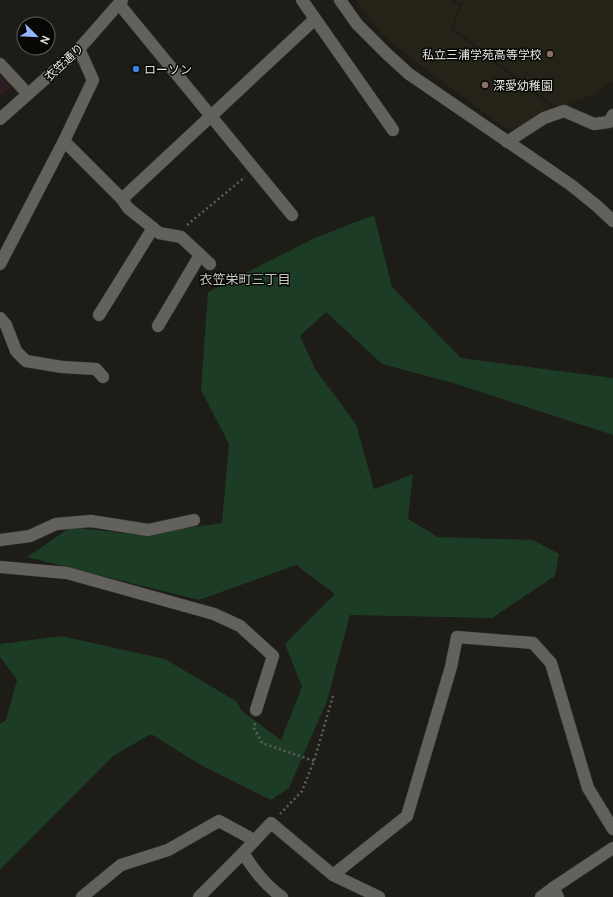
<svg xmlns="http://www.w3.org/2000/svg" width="613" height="897" font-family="Manrope,'Noto Sans JP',sans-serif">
	<rect width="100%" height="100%" fill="#1d1c17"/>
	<!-- industrial -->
	<path fill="#2f1d23" d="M0 75 11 87 0 96Z"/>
	<!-- built -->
	<g fill="#252318">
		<path d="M356 0H450L460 6 451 29 550 106 516 129H507L418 64 380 33Z"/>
		<path d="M454 0H613V81L595 94 568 105H553L453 28 462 5Z"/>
	</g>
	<!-- green -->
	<path fill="#1d3c25" d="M374 215 392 287 461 358 613 378V435L453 383 382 364 326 312 300 336 315 369 356 424 374 489 413 474 408 519 438 537 533 540 559 554 555 576 492 618 350 615 327 701 289 788 271 800 199 764 151 734 113 756 0 870V724L6 720 17 680 0 657V644L61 636 165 659 236 701 242 711 281 740 302 687 285 644 335 594 296 565 199 600 27 557 71 527 139 535 222 523 229 444 201 390 208 292 315 238Z"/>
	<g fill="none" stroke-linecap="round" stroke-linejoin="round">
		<!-- minor casing -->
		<g stroke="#383834" stroke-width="13">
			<g id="minor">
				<path d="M302 0 393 130"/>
				<path d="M340 0 357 24 387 54 409 74 571 185 597 206 613 221"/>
				<path d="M119 4 292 215"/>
				<path d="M0 64 28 94"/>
				<path d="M0 119 79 49 122 0"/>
				<path d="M64 141 122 199 128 208 153 228 159 233 181 237 210 264"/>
				<path d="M507 142 544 118 564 111 594 124 609 122 613 115"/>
				<path d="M122 199 315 19"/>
				<path d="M0 264 64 141 93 80 79 49"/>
				<path d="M99 315 153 228"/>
				<path d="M0 318 6 325 16 351 26 361 62 367 96 369 103 377"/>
				<path d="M158 326 200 255"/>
				<path d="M0 540 30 536 56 524 91 521 148 530 194 520"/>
				<path d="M0 567 67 573 214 614 240 626 273 656 256 710"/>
				<path d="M333 875 407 816 451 667 457 637 533 643 551 663 588 788 613 829"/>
				<path d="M82 897 121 865 168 850 219 821 254 840"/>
				<path d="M199 897 243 853"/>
				<path d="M282 897C265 885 254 870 243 853L271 823 333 875 379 897"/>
				<path d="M541 897 553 888"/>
				<path d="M558 897 553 888 613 848"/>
			</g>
		</g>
		<!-- path -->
		<g stroke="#5f5e59" stroke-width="2.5" stroke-dasharray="2 3" stroke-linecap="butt">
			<path d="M187 225 245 177"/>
			<path d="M255 723 254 728 262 743 314 761"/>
			<path d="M280 814 302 791 314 761 333 696"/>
		</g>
		<!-- minor -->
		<use href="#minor" stroke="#62615b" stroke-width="12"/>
	</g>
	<!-- markers -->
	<g fill="#8d6e63" stroke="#070705" stroke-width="1.5">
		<circle cx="550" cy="54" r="4"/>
		<circle cx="485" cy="85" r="4"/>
	</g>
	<circle fill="#3f7fe0" stroke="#070705" stroke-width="1.5" cx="136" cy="69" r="4"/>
	<g text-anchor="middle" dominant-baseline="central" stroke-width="3" stroke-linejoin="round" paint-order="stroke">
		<!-- poi labels -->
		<g font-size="12" fill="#e4e4e0" stroke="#070705" text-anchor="start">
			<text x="542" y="54" text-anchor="end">私立三浦学苑高等学校</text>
			<text x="144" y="69">ローソン</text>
			<text x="493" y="85">深愛幼稚園</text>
		</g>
		<!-- street labels -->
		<g font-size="12" fill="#e4e4e0" stroke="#070705">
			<text transform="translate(64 62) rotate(-43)">衣笠通り</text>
		</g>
		<!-- neighbourhood labels -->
		<g font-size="13" fill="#c8c7c0" stroke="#070705">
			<text x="245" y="279">衣笠栄町三丁目</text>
		</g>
	</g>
	<!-- north arrow -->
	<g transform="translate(36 36) rotate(114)"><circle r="19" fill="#070705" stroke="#5f5f5d"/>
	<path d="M0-3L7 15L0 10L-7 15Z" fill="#93b7fd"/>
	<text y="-6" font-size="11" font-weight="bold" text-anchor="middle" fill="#e4e4e0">N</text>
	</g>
</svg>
